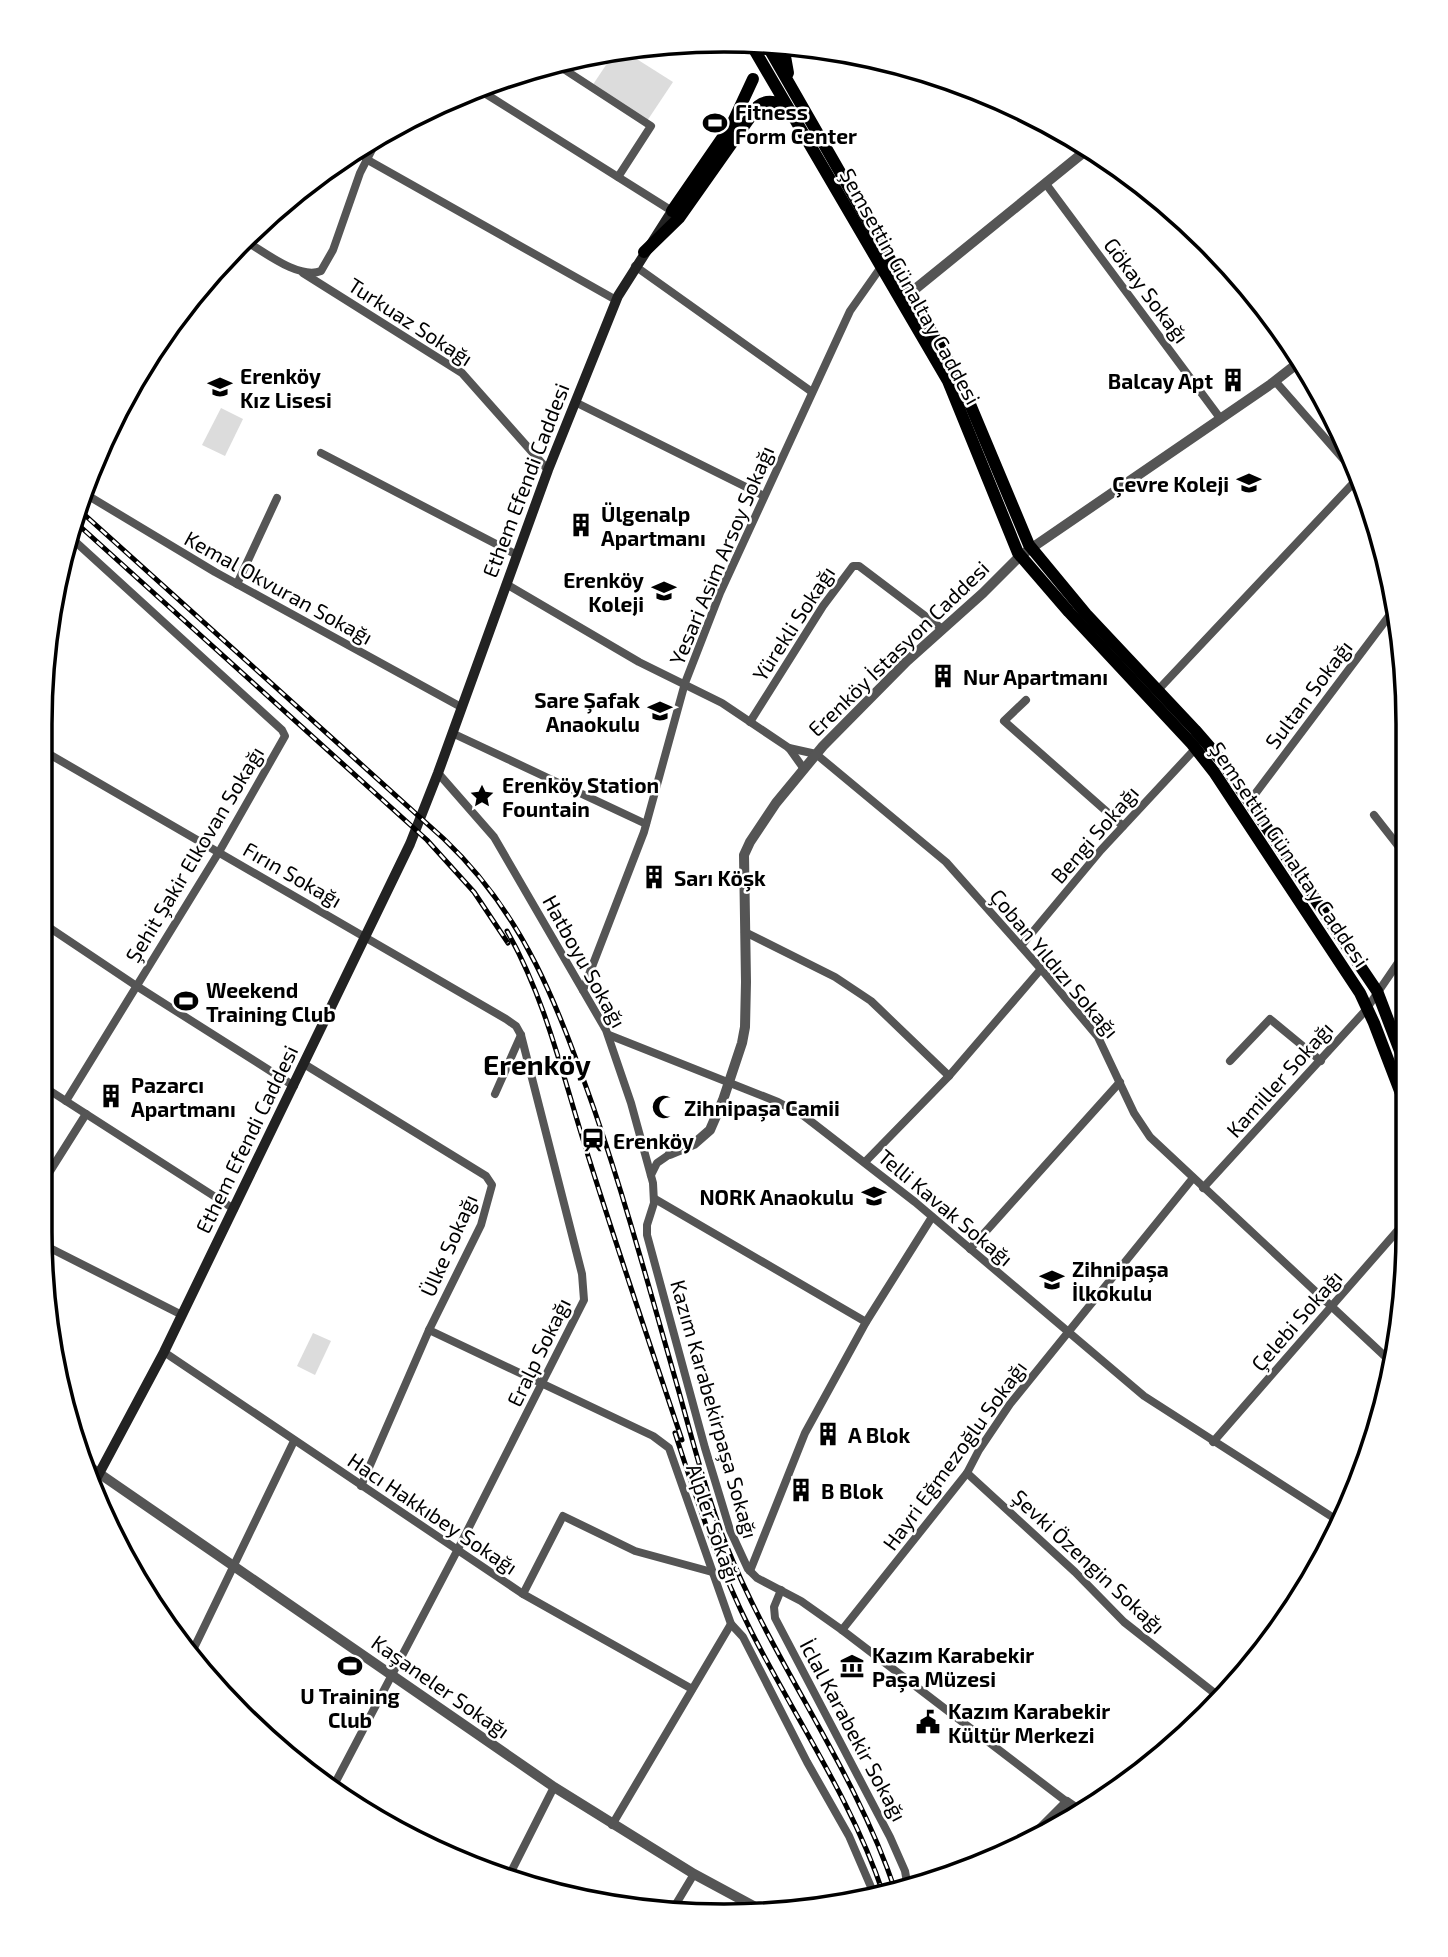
<svg xmlns="http://www.w3.org/2000/svg" width="1448" height="1957" font-family="'Exo 2',sans-serif">
	<rect width="100%" height="100%" fill="#fff"/>
	<!-- green -->
	<g fill="#dcdcdc">
		<path d="M624 51 673 82 647 121 592 86 614 53Z"/>
		<path d="M221 408 243 419 225 456 202 445Z"/>
		<path d="M313 1333 331 1341 315 1375 297 1366Z"/>
	</g>
	<g fill="none" stroke-linecap="round" stroke-linejoin="round">
		<!-- minor -->
		<g stroke="#555" stroke-width="8">
			<path d="M558 62 559 66 651 126 618 177"/>
			<path d="M478 89 672 211"/>
			<path d="M366 159 616 300"/>
			<path d="M1046 184 1220 418"/>
			<path d="M242 239C262 250 298 280 321 271L333 250 360 173 378 138"/>
			<path d="M635 266 812 392"/>
			<path d="M303 273 462 373 548 470"/>
			<path d="M1275 381 1360 478"/>
			<path d="M575 402 764 496"/>
			<path d="M321 453 517 555"/>
			<path d="M82 492 215 572 461 707"/>
			<path d="M237 584 277 498"/>
			<path d="M506 584 639 662 722 703 789 748 804 769"/>
			<path d="M1158 690 1359 477"/>
			<path d="M1026 700 1004 721 1123 826"/>
			<path d="M750 722 823 606 853 566H859L941 628"/>
			<path d="M452 733 646 824"/>
			<path d="M789 748 816 754 946 862 1041 969 1098 1037 1134 1113 1150 1137 1390 1361"/>
			<path d="M42 750 506 1019 516 1026 521 1035 582 1274 584 1300 457 1551 333 1787"/>
			<path d="M438 773 494 837 606 1030 631 1103 653 1183 654 1203 647 1225V1235L705 1448 730 1530 748 1569 757 1578 801 1601 842 1630 1067 1802"/>
			<path d="M1249 802 1395 608"/>
			<path d="M1374 815 1403 852"/>
			<path d="M41 922 135 985 294 1086"/>
			<path d="M745 932 835 977 871 1001 949 1076"/>
			<path d="M1021 946 1101 850 1196 748"/>
			<path d="M583 990 644 832 685 683 720 593 850 311 881 267"/>
			<path d="M609 1035 778 1102 804 1116 915 1202 1144 1396 1340 1522"/>
			<path d="M1230 1061 1270 1019 1321 1061"/>
			<path d="M304 1064 486 1176 492 1185 481 1225 429 1330 361 1486"/>
			<path d="M41 1085 234 1209"/>
			<path d="M495 1094 521 1035"/>
			<path d="M66 1101 219 852 285 736 282 730 68 535"/>
			<path d="M865 1162 949 1076 1041 969"/>
			<path d="M651 1175 657 1163 670 1154"/>
			<path d="M40 1187 86 1114"/>
			<path d="M1203 1188 1365 1011 1404 954"/>
			<path d="M655 1199 866 1322"/>
			<path d="M42 1244 182 1315"/>
			<path d="M970 1249 1120 1082"/>
			<path d="M429 1330 653 1436 669 1448 731 1624 743 1637 807 1762 849 1836 874 1894"/>
			<path d="M164 1352 523 1594 692 1689"/>
			<path d="M1213 1442 1406 1221"/>
			<path d="M967 1473 1075 1572 1124 1622 1222 1699"/>
			<path d="M750 1571 805 1433 866 1322 932 1217"/>
			<path d="M781 1590 774 1607 775 1618 890 1837 905 1871 908 1888"/>
			<path d="M523 1594 563 1516 635 1551 712 1572"/>
			<path d="M842 1630 967 1473 979 1450 1010 1404 1193 1178"/>
			<path d="M193 1650 294 1441"/>
			<path d="M612 1825 731 1624"/>
			<path d="M509 1876 554 1787"/>
			<path d="M673 1909 694 1874"/>
		</g>
		<!-- tertiary -->
		<g stroke="#555" stroke-width="10">
			<path d="M909 294 1089 148"/>
			<path d="M670 1154 694 1144 710 1130 723 1100 742 1043 745 1027 746 982 744 855 750 842 776 803 823 746 907 661 983 593 1020 556 1271 384 1298 363"/>
			<path d="M87 1465 554 1787 694 1874 770 1915"/>
			<path d="M1039 1830 1067 1802 1077 1809"/>
		</g>
		<!-- secondary -->
		<path stroke="#222" stroke-width="10" d="M94 1483 164 1352 410 844 438 773 548 470 618 296 672 211"/>
		<!-- primary -->
		<g stroke="#000" stroke-width="12">
			<path d="M751 44 948 381 1018 553 1069 612 1192 744 1214 772 1360 993 1374 1023 1405 1104"/>
			<path d="M767 45 962 385 1029 545 1086 614 1195 730 1221 760 1377 991 1405 1064"/>
			<path d="M783 45 788 73"/>
			<path d="M672 211 732 124 753 79"/>
			<path d="M644 252 679 218 758 106C769 98 779 102 789 110"/>
		</g>
		<!-- rail casing -->
		<g stroke="#000" stroke-width="5">
			<g id="rail">
				<path d="M77 508 444 839C526 917 557 1005 594 1109 626 1202 652 1298 679 1392 693 1442 706 1493 725 1542 772 1662 854 1767 895 1890"/>
				<path d="M73 520 427 840 474 892 508 943"/>
				<path d="M507 931C545 998 562 1073 585 1146 616 1245 649 1342 682 1440"/>
				<path d="M675 1433C697 1501 719 1568 751 1631 795 1718 852 1800 883 1893"/>
			</g>
		</g>
		<!-- rail -->
		<use href="#rail" stroke="#fff" stroke-width="2.5" stroke-dasharray="8" stroke-linecap="butt"/>
	</g>
	<!-- icons -->
	<defs>
		<g id="stadium-bare" transform="scale(1.89)"><path d="M0-5a6.5 5 0 1 0 0 10a6.5 5 0 1 0 0-10ZM-3.5-1.8h7v3.6h-7Z" fill="#000" stroke="#fff" stroke-width="2.5" paint-order="stroke"/></g>
		<g id="building-bare" transform="scale(1.89)"><path d="M-4-6H4V6H1V3H-1V6H-4ZM-2.5-4.3h1.7v1.8h-1.7ZM.8-4.3h1.7v1.8H.8ZM-2.5-1h1.7V.8h-1.7ZM.8-1h1.7V.8H.8Z" fill="#000" stroke="#fff" stroke-width="2.5" paint-order="stroke"/></g>
		<g id="school-bare" transform="scale(1.89)"><path d="M0-5L7-2L0 1L-7-2ZM-4 1L0 2.5L4 1V4Q0 6-4 4Z" fill="#000" stroke="#fff" stroke-width="2.5" paint-order="stroke"/></g>
		<g id="sight-bare" transform="scale(1.89)"><path d="M0-6L1.8-2.2L6-1.7L2.9 1.2L3.7 5.4L0 3.3L-3.7 5.4L-2.9 1.2L-6-1.7L-1.8-2.2Z" fill="#000" stroke="#fff" stroke-width="2.5" paint-order="stroke"/></g>
		<g id="mosque-bare" transform="scale(1.89)"><path d="M3.5-4.9A6 6 0 1 0 3.5 4.9A5 5 0 1 1 3.5-4.9Z" fill="#000" stroke="#fff" stroke-width="2.5" paint-order="stroke"/></g>
		<g id="station-bare" transform="scale(1.89)"><path d="M-3-6H3Q5-6 5-4V2Q5 4 3 4L4.5 6H3L1.5 4h-3L-3 6H-4.5L-3 4Q-5 4-5 2V-4Q-5-6-3-6ZM-3.5-4v3h7v-3ZM-3.5 1v1.5H-2V1ZM2 1v1.5H3.5V1Z" fill="#000" stroke="#fff" stroke-width="2.5" paint-order="stroke"/></g>
		<g id="museum-bare" transform="scale(1.89)"><path d="M0-6L6-3V-2H-6V-3ZM-5-1h2V3h-2ZM-1-1h2V3h-2ZM3-1h2V3H3ZM-6 4H6V6H-6Z" fill="#000" stroke="#fff" stroke-width="2.5" paint-order="stroke"/></g>
		<g id="civic-bare" transform="scale(1.89)"><path d="M-.6-6.5H3V-4.5H.6V-3L4-1V1h2V6H-6V1h2V-1L-.6-3ZM-1.2 2.5V6h2.4V2.5Z" fill="#000" stroke="#fff" stroke-width="2.5" paint-order="stroke"/></g>
	</defs>
	<g fill-rule="evenodd">
		<use href="#stadium-bare" x="715" y="123"/>
		<use href="#building-bare" x="1233" y="380"/>
		<use href="#school-bare" x="220" y="387"/>
		<use href="#school-bare" x="1249" y="483"/>
		<use href="#building-bare" x="581" y="525"/>
		<use href="#school-bare" x="664" y="591"/>
		<use href="#building-bare" x="943" y="676"/>
		<use href="#school-bare" x="660" y="711"/>
		<use href="#sight-bare" x="482" y="796"/>
		<use href="#building-bare" x="654" y="877"/>
		<use href="#stadium-bare" x="186" y="1001"/>
		<use href="#building-bare" x="111" y="1096"/>
		<use href="#mosque-bare" x="664" y="1107"/>
		<use href="#station-bare" x="593" y="1140"/>
		<use href="#school-bare" x="874" y="1196"/>
		<use href="#school-bare" x="1052" y="1280"/>
		<use href="#building-bare" x="828" y="1434"/>
		<use href="#building-bare" x="801" y="1490"/>
		<use href="#stadium-bare" x="350" y="1666"/>
		<use href="#museum-bare" x="852" y="1666"/>
		<use href="#civic-bare" x="928" y="1722"/>
	</g>
	<g text-anchor="middle" dominant-baseline="central" stroke-width="5" stroke-linejoin="round" paint-order="stroke">
		<!-- poi labels -->
		<g font-size="21" font-weight="bold" fill="#000" stroke="#fff" text-anchor="start">
			<text x="735" y="111">Fitness<tspan x="735" dy="24">Form Center</tspan></text>
			<text x="240" y="375">Erenköy<tspan x="240" dy="24">Kız Lisesi</tspan></text>
			<text x="1213" y="380" text-anchor="end">Balcay Apt</text>
			<text x="1229" y="483" text-anchor="end">Çevre Koleji</text>
			<text x="601" y="513">Ülgenalp<tspan x="601" dy="24">Apartmanı</tspan></text>
			<text x="644" y="579" text-anchor="end">Erenköy<tspan x="644" dy="24">Koleji</tspan></text>
			<text x="963" y="676">Nur Apartmanı</text>
			<text x="640" y="699" text-anchor="end">Sare Şafak<tspan x="640" dy="24">Anaokulu</tspan></text>
			<text x="502" y="784">Erenköy Station<tspan x="502" dy="24">Fountain</tspan></text>
			<text x="674" y="877">Sarı Köşk</text>
			<text x="206" y="989">Weekend<tspan x="206" dy="24">Training Club</tspan></text>
			<text x="131" y="1084">Pazarcı<tspan x="131" dy="24">Apartmanı</tspan></text>
			<text x="684" y="1107">Zihnipaşa Camii</text>
			<text x="613" y="1140">Erenköy</text>
			<text x="854" y="1196" text-anchor="end">NORK Anaokulu</text>
			<text x="1072" y="1268">Zihnipaşa<tspan x="1072" dy="24">İlkokulu</tspan></text>
			<text x="848" y="1434">A Blok</text>
			<text x="821" y="1490">B Blok</text>
			<text x="872" y="1654">Kazım Karabekir<tspan x="872" dy="24">Paşa Müzesi</tspan></text>
			<text x="350" y="1695" text-anchor="middle">U Training<tspan x="350" dy="24">Club</tspan></text>
			<text x="948" y="1710">Kazım Karabekir<tspan x="948" dy="24">Kültür Merkezi</tspan></text>
		</g>
		<!-- street labels -->
		<g font-size="21" fill="#000" stroke="#fff">
			<text transform="translate(911 286) rotate(61)">Şemsettin Günaltay Caddesi</text>
			<text transform="translate(1147 290) rotate(53)">Gökay Sokağı</text>
			<text transform="translate(411 321) rotate(33)">Turkuaz Sokağı</text>
			<text transform="translate(525 480) rotate(-69)">Ethem Efendi Caddesi</text>
			<text transform="translate(721 555) rotate(-67)">Yesari Asim Arsoy Sokağı</text>
			<text transform="translate(279 587) rotate(29)">Kemal Okvuran Sokağı</text>
			<text transform="translate(793 623) rotate(-57)">Yürekli Sokağı</text>
			<text transform="translate(898 648) rotate(-44)">Erenköy İstasyon Caddesi</text>
			<text transform="translate(1308 694) rotate(-53)">Sultan Sokağı</text>
			<text transform="translate(1094 834) rotate(-49)">Bengi Sokağı</text>
			<text transform="translate(194 854) rotate(-59)">Şehit Şakir Elkovan Sokağı</text>
			<text transform="translate(1290 854) rotate(56)">Şemsettin Günaltay Caddesi</text>
			<text transform="translate(293 874) rotate(30)">Fırın Sokağı</text>
			<text transform="translate(585 961) rotate(61)">Hatboyu Sokağı</text>
			<text transform="translate(1055 963) rotate(50)">Çoban Yıldızı Sokağı</text>
			<text transform="translate(1279 1079) rotate(-48)">Kamiller Sokağı</text>
			<text transform="translate(246 1139) rotate(-64)">Ethem Efendi Caddesi</text>
			<text transform="translate(946 1207) rotate(40)">Telli Kavak Sokağı</text>
			<text transform="translate(448 1245) rotate(-66)">Ülke Sokağı</text>
			<text transform="translate(1296 1320) rotate(-49)">Çelebi Sokağı</text>
			<text transform="translate(538 1352) rotate(-64)">Eralp Sokağı</text>
			<text transform="translate(715 1409) rotate(74)">Kazım Karabekirpaşa Sokağı</text>
			<text transform="translate(954 1455) rotate(-54)">Hayri Eğmezoğlu Sokağı</text>
			<text transform="translate(433 1513) rotate(34)">Hacı Hakkıbey Sokağı</text>
			<text transform="translate(714 1523) rotate(71)">Alpler Sokağı</text>
			<text transform="translate(1089 1561) rotate(43)">Şevki Özengin Sokağı</text>
			<text transform="translate(441 1686) rotate(35)">Kaşaneler Sokağı</text>
			<text transform="translate(854 1730) rotate(62)">İclal Karabekir Sokağı</text>
		</g>
		<!-- district labels -->
		<g font-size="28" font-weight="bold" fill="#000" stroke="#fff">
			<text x="537" y="1064">Erenköy</text>
		</g>
	</g>
	<!-- crop -->
	<path d="M0 0H1448V1957H0ZM724 52H724A672 672 0 0 1 1396 724V1232A672 672 0 0 1 724 1904H724A672 672 0 0 1 52 1232V724A672 672 0 0 1 724 52Z" fill="#fff" fill-rule="evenodd"/>
	<path fill="none" stroke="#000" stroke-width="3.5" d="M724 52H724A672 672 0 0 1 1396 724V1232A672 672 0 0 1 724 1904H724A672 672 0 0 1 52 1232V724A672 672 0 0 1 724 52Z"/>
</svg>
